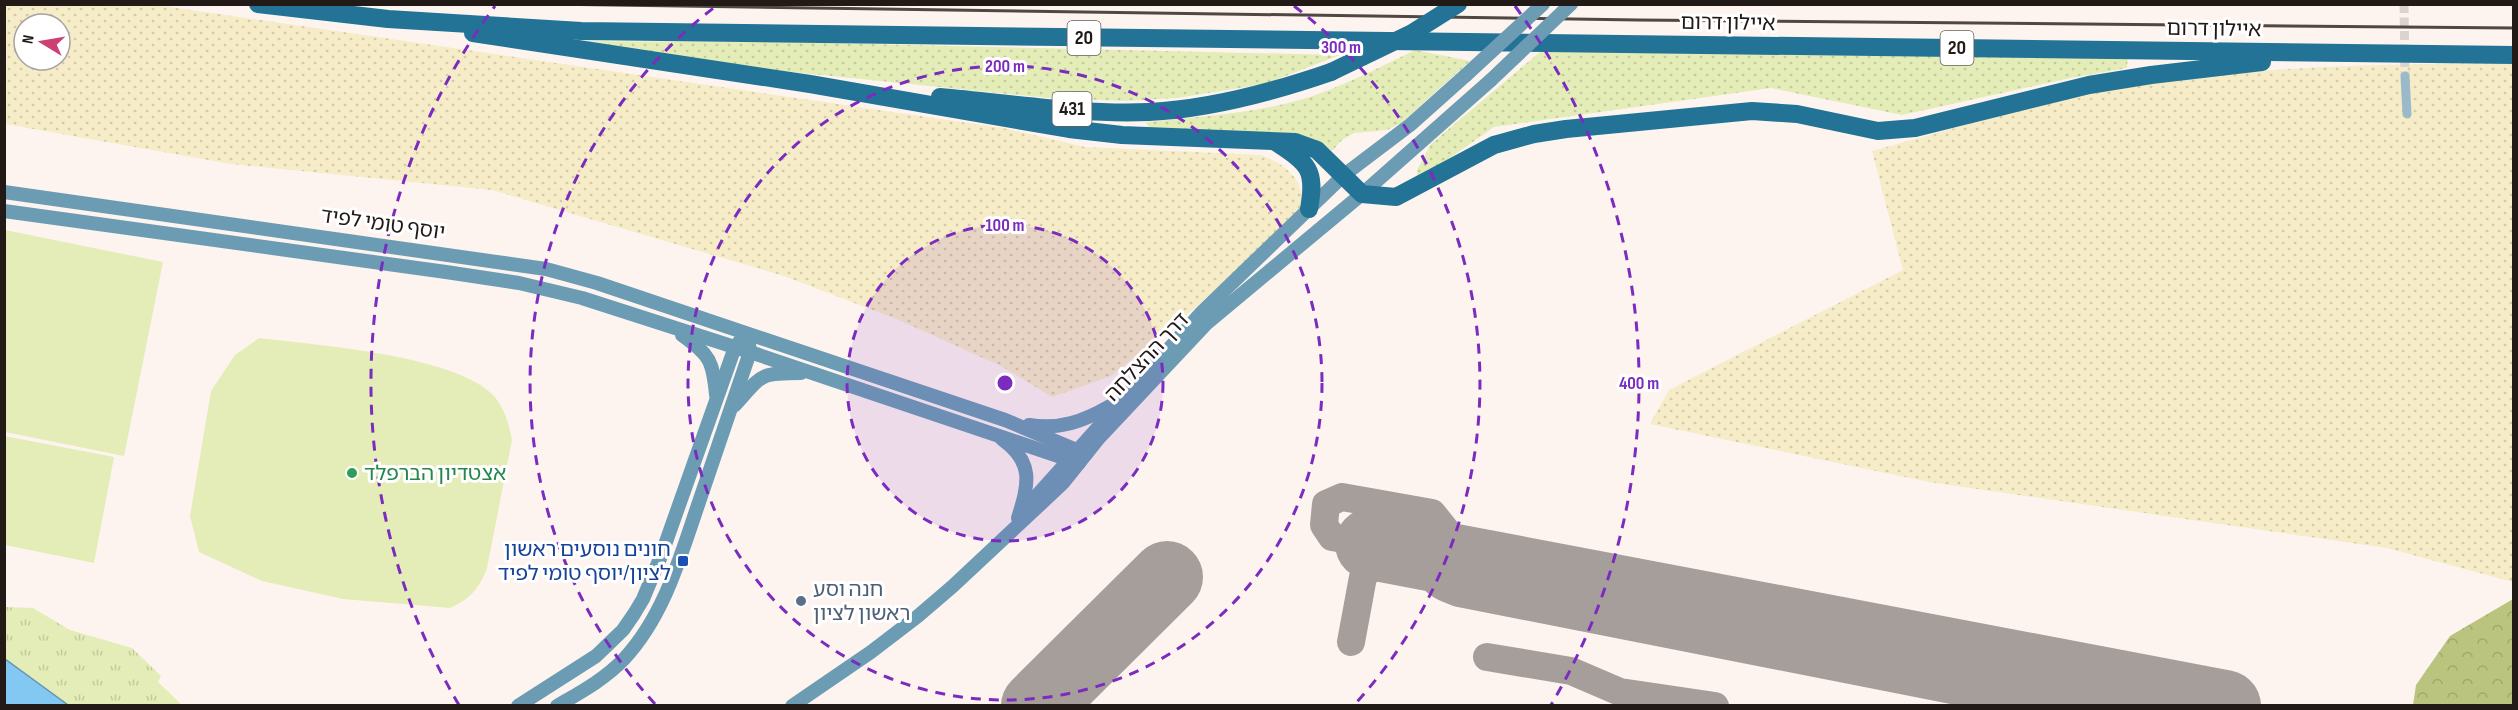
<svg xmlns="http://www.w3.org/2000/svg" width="2518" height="710" font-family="'Sofia Sans Condensed','Noto Sans Hebrew',sans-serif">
	<defs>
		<pattern id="grass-dots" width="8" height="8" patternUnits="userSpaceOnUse" patternTransform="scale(1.5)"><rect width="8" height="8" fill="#e4edb7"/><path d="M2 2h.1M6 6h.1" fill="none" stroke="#c3cb9d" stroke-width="1.8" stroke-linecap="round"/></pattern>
		<pattern id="forest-crowns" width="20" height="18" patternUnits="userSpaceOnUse" patternTransform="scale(1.5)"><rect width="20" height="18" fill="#bac47f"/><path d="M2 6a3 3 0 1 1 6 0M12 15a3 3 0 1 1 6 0" fill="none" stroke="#a0a86d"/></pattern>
		<pattern id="sand-dots" width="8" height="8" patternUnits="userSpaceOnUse" patternTransform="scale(1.5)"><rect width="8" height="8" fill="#f6ecc7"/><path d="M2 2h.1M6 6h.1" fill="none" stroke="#d3caaa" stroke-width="1.8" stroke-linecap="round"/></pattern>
		<pattern id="park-tufts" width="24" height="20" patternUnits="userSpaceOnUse" patternTransform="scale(1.5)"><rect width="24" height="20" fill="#e4edb7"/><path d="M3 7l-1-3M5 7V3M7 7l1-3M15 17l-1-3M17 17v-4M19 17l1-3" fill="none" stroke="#c3cb9d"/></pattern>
	</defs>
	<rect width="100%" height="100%" fill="#fdf4f0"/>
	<!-- grass -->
	<g fill="url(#grass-dots)">
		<path d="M552 41 782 42 1340 55 1265 84 1177 98 1126 101 1049 98 642 57Z"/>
		<path d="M1415 50 1470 61 1401 123 1387 130 1354 133 1342 140 1332 151 1322 144 1150 130 1146 122C1196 117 1247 114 1296 101 1336 90 1378 68 1415 50Z"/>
		<path d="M1540 52 2128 56 2127 68 2071 78 1902 115 1771 88 1494 127 1417 181V170L1431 144Z"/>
	</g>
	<!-- forest -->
	<path fill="url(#forest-crowns)" d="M2513 599V705H2413L2416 685 2450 636Z"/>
	<!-- sand -->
	<g fill="url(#sand-dots)" fill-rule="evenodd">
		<path d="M4 5H157L1003 128 1085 147 1261 155C1286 164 1307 181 1301 211L1196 307 1111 376 1052 397 1001 366 899 320 784 276 492 190 231 164 5 124ZM24 24H60V60H24Z"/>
		<path d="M2513 63V582L2387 548 1929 482 1650 424 1669 390 1903 270 1872 151C1939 133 2007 112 2074 97 2219 66 2367 64 2513 63Z"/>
	</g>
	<!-- park -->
	<path fill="url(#park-tufts)" d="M5 607 33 608 70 630 132 648 161 676 158 682 182 705H68L5 659Z"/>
	<!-- pitch -->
	<g fill="#e4edb7">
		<path d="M5 230 163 262 124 456 5 432Z"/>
		<path d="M259 338C316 345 452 355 492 394 504 406 509 424 512 440L487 568C480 588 470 599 450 608L343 599 262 581 199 552 190 516 211 391 235 355Z"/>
		<path d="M4 436 114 457 94 563 5 545Z"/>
	</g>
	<!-- water -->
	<path fill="#82c8f2" stroke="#6594b0" stroke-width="1.5" d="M4 659H5L68 705H5Z"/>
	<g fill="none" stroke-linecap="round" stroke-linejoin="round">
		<!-- taxiway -->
		<g stroke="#a69e9a" stroke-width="28">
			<path d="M1371 544 1332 537 1324 525 1326 504 1342 497 1432 513 1472 563"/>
			<path d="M1351 642 1363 577 1372 566 1385 561 1428 569C1433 584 1445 588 1459 593L2033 706"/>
			<path d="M1487 657 1571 671 1620 692 1715 706"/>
			<path d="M2071 706 2078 678"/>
		</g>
		<!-- runway -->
		<g stroke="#a69e9a" stroke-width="72">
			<path d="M1371 544 2225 706"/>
			<path d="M1037 706 1167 577"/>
		</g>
		<!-- street-tunnel -->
		<path stroke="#dcd3cf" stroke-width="9" stroke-dasharray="9 4.5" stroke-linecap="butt" d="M2404 4 2405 76"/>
		<!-- street -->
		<path stroke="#9abaca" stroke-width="9" d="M2405 76 2407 114"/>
		<!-- secondary -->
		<g stroke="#6c9cb4" stroke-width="14">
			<path d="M4 192 546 269 597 283 1005 420 1086 454"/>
			<path d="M4 211 446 272 519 283 582 298 750 352 1079 463"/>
			<path d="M682 335C710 355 713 361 716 395"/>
			<path d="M735 405C763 374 759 373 801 373"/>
			<path d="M1029 425C1060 430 1084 421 1110 406"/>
			<path d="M1002 439C1034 462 1029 483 1018 518"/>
			<path d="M1032 501 1202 312 1344 175 1410 125 1466 75"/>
			<path d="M518 706 596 656 623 630 634 614 643 599 661 556 735 347 740 341"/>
			<path d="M557 706C581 692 605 679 624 659 663 617 679 561 697 508 715 456 732 404 750 352L749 344"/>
			<path d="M792 706 871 652 918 616 953 586 1063 483 1099 438 1207 323 1362 194 1491 80"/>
		</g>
		<!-- highway -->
		<g stroke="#227395" stroke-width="18">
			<path d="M258 4 388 19 581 31 2514 55"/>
			<path d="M473 33 810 84 1069 129 1122 135 1295 142 1317 150 1362 194 1396 197 1494 145 1534 134 1566 129 1752 111 1797 114 1878 131 1915 128 2089 85 2151 75 2262 62"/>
			<path d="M940 97C1009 103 1080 115 1149 112 1211 109 1273 92 1331 72"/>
			<path d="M1277 143C1309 164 1316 170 1309 209"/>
		</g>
		<!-- rail -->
		<path stroke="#504743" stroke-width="3" d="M546 4 1638 20 2514 28"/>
		<!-- secondary-bridge -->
		<g stroke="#6c9cb4" stroke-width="14">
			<path d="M1466 75 1543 4"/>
			<path d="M1491 80 1571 4"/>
		</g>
		<!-- highway-bridge -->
		<path stroke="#227395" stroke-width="18" d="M1331 72 1412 33 1458 4"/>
	</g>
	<!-- distance rings -->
	<circle cx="1005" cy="383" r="158" fill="#7b2cbf" fill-opacity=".12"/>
	<g fill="none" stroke="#7b2cbf" stroke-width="3" stroke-dasharray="10 8">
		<circle cx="1005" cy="383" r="158"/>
		<circle cx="1005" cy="383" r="317"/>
		<path d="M655 704A475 475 0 0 1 716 6M1294 6A475 475 0 0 1 1355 704"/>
		<path d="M459 705A634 634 0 0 1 495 6M1515 6A634 634 0 0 1 1551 705"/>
	</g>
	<!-- markers -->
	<circle fill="#2e9e5b" stroke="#fff" stroke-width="2" cx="352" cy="473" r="6"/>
	<rect fill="#1a4fb4" stroke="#fff" stroke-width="2" x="677" y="555" width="12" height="12" rx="3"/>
	<circle fill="#5c6f8a" stroke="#fff" stroke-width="2" cx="801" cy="601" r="6"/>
	<g text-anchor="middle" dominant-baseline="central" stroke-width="6" stroke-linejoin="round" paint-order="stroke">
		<!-- shield labels -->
		<g fill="#fff" stroke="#645f5c" stroke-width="1.5">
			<rect x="1067.5" y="21" width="33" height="34" rx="4.5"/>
			<rect x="1940.5" y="31" width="33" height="34" rx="4.5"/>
			<rect x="1052.5" y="92" width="39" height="34" rx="4.5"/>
		</g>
		<g font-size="20" font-weight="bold" fill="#221a16">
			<text x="1084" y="38">20</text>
			<text x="1957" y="48">20</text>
			<text x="1072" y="109">431</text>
		</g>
		<!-- street labels -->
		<g font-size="21" fill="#221a16" stroke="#fff">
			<text transform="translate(1728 23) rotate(1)">איילון דרום</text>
			<text transform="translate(2214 29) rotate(1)">איילון דרום</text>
			<text transform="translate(383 224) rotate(8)">יוסף טומי לפיד</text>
			<text transform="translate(1147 357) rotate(-47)">דרך ההצלחה</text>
		</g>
		<!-- leisure labels -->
		<g font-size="21" fill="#27864d" stroke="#fff" text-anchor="start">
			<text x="364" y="473">אצטדיון הברפלד</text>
		</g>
		<!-- transit labels -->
		<g font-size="21" fill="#164399" stroke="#fff" text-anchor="end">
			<text x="671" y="549">חונים נוסעים ראשון<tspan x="671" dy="24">לציון/יוסף טומי לפיד</tspan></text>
		</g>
		<!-- service labels -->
		<g font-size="21" fill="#4e5e75" stroke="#fff" text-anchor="start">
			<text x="813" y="589">חנה וסע<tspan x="813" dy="24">ראשון לציון</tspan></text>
		</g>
	</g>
	<circle cx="1005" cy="383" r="9" fill="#7b2cbf" stroke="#fff" stroke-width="3"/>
	<g font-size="18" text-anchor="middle" font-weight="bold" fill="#7b2cbf" stroke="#fff" stroke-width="6" stroke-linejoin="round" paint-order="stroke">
		<text x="1341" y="53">300 m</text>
		<text x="1005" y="72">200 m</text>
		<text x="1005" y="231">100 m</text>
		<text x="1639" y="389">400 m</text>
	</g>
	<!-- border -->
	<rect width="2518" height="710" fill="none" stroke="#221a16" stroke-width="12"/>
	<!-- north arrow -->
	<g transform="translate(42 42) rotate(281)"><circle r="28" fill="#ffffff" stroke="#a7a3a2" stroke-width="1.5"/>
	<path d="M0-4.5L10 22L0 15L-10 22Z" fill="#cc4073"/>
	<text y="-9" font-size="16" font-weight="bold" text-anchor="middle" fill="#221a16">N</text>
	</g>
</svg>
